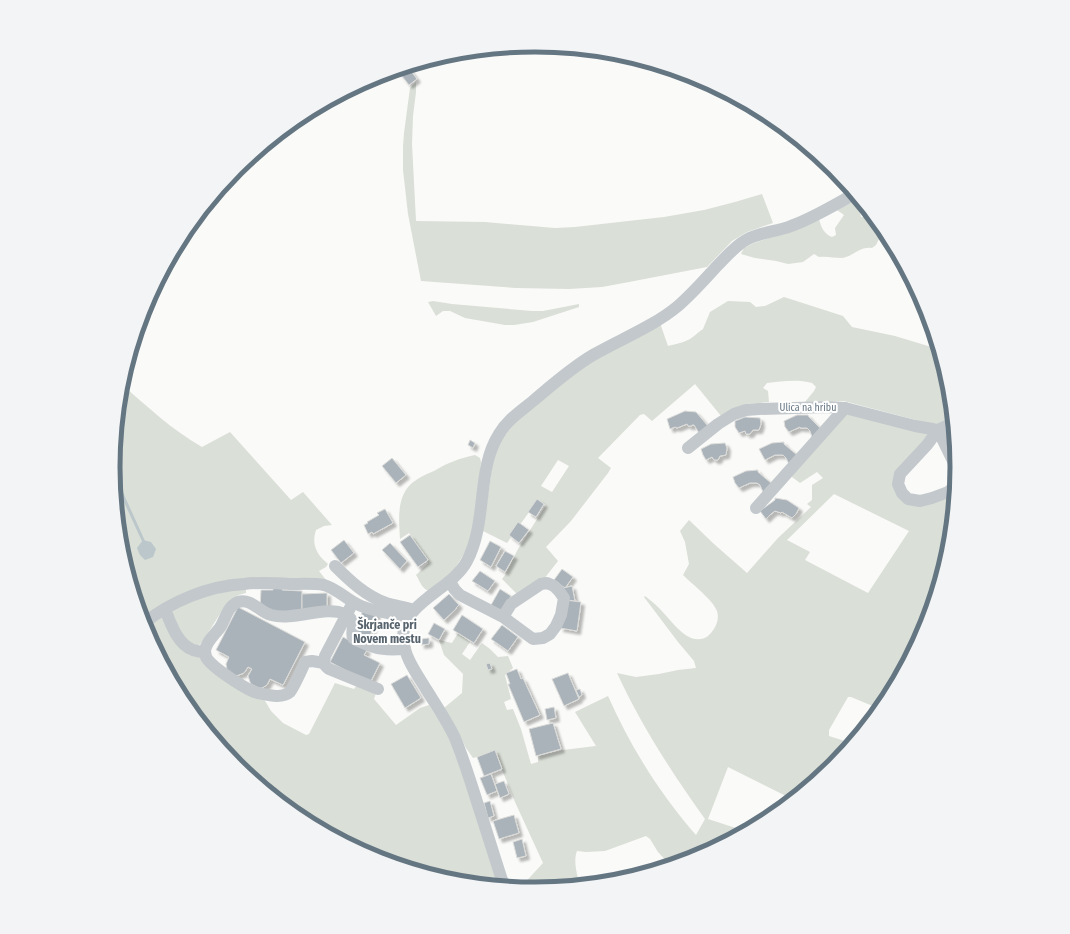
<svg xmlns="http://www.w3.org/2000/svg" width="1070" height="934" font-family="'Fira Sans Condensed',sans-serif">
	<defs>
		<filter id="shadow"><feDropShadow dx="3.5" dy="3.5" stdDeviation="1" flood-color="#0004"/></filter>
	</defs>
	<rect width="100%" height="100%" fill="#fafaf8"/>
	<!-- green -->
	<g fill="#dadfd7" fill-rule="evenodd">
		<path d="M416 82V92L413 116 412 144 416 221 485 222 555 228 575 227 664 217 704 210 735 202 762 194 773 223 747 232 732 241 707 267 629 282 602 287 569 289 516 288 421 281 408 214 403 170V146L404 133 410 88Z"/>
		<path d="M858 198 867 210 860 212 861 217 873 218 881 229 882 233 876 245 872 248C860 246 852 257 842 258 834 258 827 256 819 257L814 254 803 262 788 264 776 261 755 258 741 254 744 248 754 243 772 237 819 219C821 227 824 234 832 237L836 235 835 228 844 215 837 210Z"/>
		<path d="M784 297 843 316 852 327 895 336 938 349 949 385 952 418 939 424 927 423 844 401 805 402 814 391 816 387 812 383C798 379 782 381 767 383L763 388 768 391 769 402 745 404 721 416 695 384 652 421 644 414 640 415 598 458 611 468 608 473 571 521 546 547 558 561 544 579 519 596 502 579 505 575 518 549 546 505 537 501 507 543 483 531 493 460 497 448 503 438 511 427 533 406 592 361 660 323 668 346C675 344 683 343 690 339 695 336 698 332 703 329L710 312 728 301 750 302 756 307 765 306ZM558 460 569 466 552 492 541 486Z"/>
		<path d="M433 301 452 304 532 311H543L579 304V307L533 322 514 325H505L465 318 450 311H443L436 316 428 302Z"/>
		<path d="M121 384C147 406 172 430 202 447L230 432 291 500 303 492 332 525 324 526 316 530C311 545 317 555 328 564L326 567 319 571 326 580 250 579 142 619 121 549 113 467Z"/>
		<path d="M843 413 927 433 928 435 897 473 906 500 955 491 949 550 925 629 886 702 880 709 851 697H848L829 730V736L851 743 833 766 792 799 728 767 708 819 745 831 696 857 692 858 688 857V860L670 865 658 852 650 839 646 836 605 851 586 852 577 851C573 861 577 875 580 885L535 889 520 888 543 863 515 802 495 752 473 758 466 748 454 724 444 708 462 693 463 674 444 655 439 640 452 643 458 633 470 642 462 654 470 660 482 643 490 649 498 657 508 656 513 668 505 675 511 699 504 702 507 710 513 709 521 729 531 764 538 762V756L563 750 596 746 575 712 608 696C630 746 660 794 696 835L705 819C672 773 641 725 617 673L636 677 659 674 678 670 696 668 694 661 678 642 644 597 645 596C650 600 655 604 659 608 669 618 678 632 691 638 697 640 703 640 708 636 715 630 720 620 717 611 713 600 692 584 683 575L689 564 685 542 680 531 689 520 714 544 747 573 778 538 811 507 807 504 812 500V485L823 478 817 472 800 483 792 477V474ZM834 494 909 531 868 593 805 560 810 552 787 540Z"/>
		<path d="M475 455 480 458 481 462 476 514 467 549 454 570 430 591C422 590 420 581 416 575L428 563 426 558 409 533 400 539C399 521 396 497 412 483 418 478 426 474 434 471 447 463 460 458 475 455Z"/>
		<path d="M246 586V593C243 594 240 594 237 596 221 605 210 635 196 649L182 638 172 612 175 607 188 601Z"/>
		<path d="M161 615 173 632 261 694 271 711 283 723 306 735 309 734 335 683 354 689 359 682 377 690 374 699 396 725 420 708 429 705 450 738 500 886 452 881 373 857 300 818 236 765 184 701 145 628Z"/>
	</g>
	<!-- water -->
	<path fill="#bbc7cb" d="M143 540 151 542 156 549 153 557 145 560 140 555 137 548Z"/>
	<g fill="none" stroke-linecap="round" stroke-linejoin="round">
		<!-- stream -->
		<path stroke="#bbc7cb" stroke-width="3" d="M115 483H117L143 540"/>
	</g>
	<!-- building -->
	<g fill="#aab3b9" stroke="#dcdcda" filter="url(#shadow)">
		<path d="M408 67 417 79 409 85 398 71 401 69Z"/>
		<path d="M685 411 696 412 708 426 699 433 694 425H692V426H688L687 424 677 428 675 427 670 429 667 419Z"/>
		<path d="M797 415H808L809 417 821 429 812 437 810 431 807 428H800V427L789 432 785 427 784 421Z"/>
		<path d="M745 417 760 418 761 424 759 430H753L750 434H746L745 431 739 433 735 427V421Z"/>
		<path d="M470 440 475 443 473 448 468 445Z"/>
		<path d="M784 442V444L797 455 789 464 786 458 783 455H775L765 460 759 449 772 443Z"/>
		<path d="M725 443 727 448 726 455 720 456 718 460H714L712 457 706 460 703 455 701 449 711 444Z"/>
		<path d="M392 458 406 475 396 483 382 466Z"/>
		<path d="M758 470V472L771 483 763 492 760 485 757 483H750L739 488 735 483 733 477 746 471Z"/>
		<path d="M775 498 787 500 799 508 796 514 792 518 782 512 781 513 775 511 771 514 766 519 760 511 775 500Z"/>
		<path d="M537 499 544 504 536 517 528 512Z"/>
		<path d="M385 509 393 523 373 534 372 532 368 534 364 525 368 523 367 522 379 515 377 513Z"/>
		<path d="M518 522 529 530 519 543 509 535Z"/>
		<path d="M410 535 428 560 418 567 400 542Z"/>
		<path d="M344 540 354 553 341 563 331 550Z"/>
		<path d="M490 541 501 547 491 567 480 560Z"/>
		<path d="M390 543 407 561 400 569 382 550Z"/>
		<path d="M505 551 514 556 505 572 496 566Z"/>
		<path d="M562 569 573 577 565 588 554 580Z"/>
		<path d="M480 571 495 581 488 591 472 581Z"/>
		<path d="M572 586 575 601 565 600 563 588Z"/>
		<path d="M273 588 283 589 282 590 302 591V613L264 611 260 608 261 590H273Z"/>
		<path d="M500 589 511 596 502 612 491 605Z"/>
		<path d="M327 593V609L302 610V594Z"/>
		<path d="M449 594 459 605 456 608V609L444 620 433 608Z"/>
		<path d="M565 600 581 602 580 609V610L577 631 560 628Z"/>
		<path d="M238 607 305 642 283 685 270 679 267 685 262 688H259L251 684 250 682 248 676 252 669 248 667 244 673 236 676 227 670 226 664 229 657 216 650Z"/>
		<path d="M363 609 377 613 370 637 356 633Z"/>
		<path d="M462 615 483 629 474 643 453 630Z"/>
		<path d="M434 623 445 629 439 640 428 634Z"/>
		<path d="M502 625 518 637 508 651 491 639Z"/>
		<path d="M343 637 367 650 364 655 380 663 370 683 330 662Z"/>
		<path d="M429 638V644L421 645V639Z"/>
		<path d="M490 663 492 669 488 670 486 664Z"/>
		<path d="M517 669 521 679 523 678 540 715 524 722 508 684H510L506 673Z"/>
		<path d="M568 673 579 699 564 706 552 679Z"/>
		<path d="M407 675 421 698 405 708 391 684Z"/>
		<path d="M580 689 582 695 579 697 576 690Z"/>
		<path d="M554 707 556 718 547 720 545 709Z"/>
		<path d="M553 723 561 749 536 756 529 729Z"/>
		<path d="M495 750 502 769 484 776 477 757Z"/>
		<path d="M491 774 497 791 487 795 480 778Z"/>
		<path d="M504 781 509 794 500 798 495 784Z"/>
		<path d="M490 801 494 816 488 818 484 803Z"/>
		<path d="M514 815 519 833 499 839 493 821Z"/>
		<path d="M522 839 526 856 517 858 513 842Z"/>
	</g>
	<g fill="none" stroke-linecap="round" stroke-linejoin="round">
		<!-- minor -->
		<g stroke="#c3c8cc" stroke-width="12">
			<path d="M688 448 718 424 734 414 746 410 759 409 827 407 845 408 915 426 938 430 953 423"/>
			<path d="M955 486 948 492 932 498 920 501 908 499 902 493 898 484 900 474 927 445 938 430 957 469"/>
			<path d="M756 508 845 408"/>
			<path d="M335 566C350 581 366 596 386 603 396 606 405 607 414 610"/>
			<path d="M450 582 455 590 460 595 503 617 533 639 543 638 550 634 556 626 561 615 564 598 559 591 554 586 547 583 541 584 511 604 503 617"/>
			<path d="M350 608 325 656C324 662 323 665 329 669L378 689"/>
			<path d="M165 609C170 622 177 644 193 650 196 651 201 652 205 652"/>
			<path d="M144 623C172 601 208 586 244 584 260 582 275 583 290 584 301 584 313 583 324 585 338 589 348 601 361 606 376 612 393 614 409 617"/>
			<path d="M324 663 312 661 305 662C303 667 293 689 290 692 282 699 268 695 258 693 248 691 211 667 206 657 206 656 205 652 205 651 206 641 216 634 221 626 226 617 228 606 238 602 252 598 259 612 271 615 295 621 325 605 345 614 358 620 350 634 353 638 355 640 359 641 361 642 378 650 387 650 405 649"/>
			<path d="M504 886C495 859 487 832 478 805 471 783 464 760 455 738 447 721 436 705 426 689 417 674 404 657 403 638 402 602 452 590 467 561 488 521 476 470 499 434 507 420 521 411 533 401 552 385 571 368 593 355 621 339 654 326 678 306 693 293 705 279 718 265 727 256 735 246 746 240 760 232 776 232 791 226 811 219 835 205 854 194"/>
		</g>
	</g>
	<g text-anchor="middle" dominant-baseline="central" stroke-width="4" stroke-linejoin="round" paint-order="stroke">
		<!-- street labels -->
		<g font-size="10" fill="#657683" stroke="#fff">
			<text x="808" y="408">Ulica na hribu</text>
		</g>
		<!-- quarter labels -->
		<g font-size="12" font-weight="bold" fill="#57646e" stroke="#fff">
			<text x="387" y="625">Škrjanče pri<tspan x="387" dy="14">Novem mestu</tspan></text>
		</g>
	</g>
	<!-- crop -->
	<path d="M0 0H1070V934H0ZM120 467a415 415 0 1 1 830 0a415 415 0 1 1-830 0Z" fill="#f3f4f5" fill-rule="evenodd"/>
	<path fill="none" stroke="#657683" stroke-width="5" d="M120 467a415 415 0 1 1 830 0a415 415 0 1 1-830 0Z"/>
</svg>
